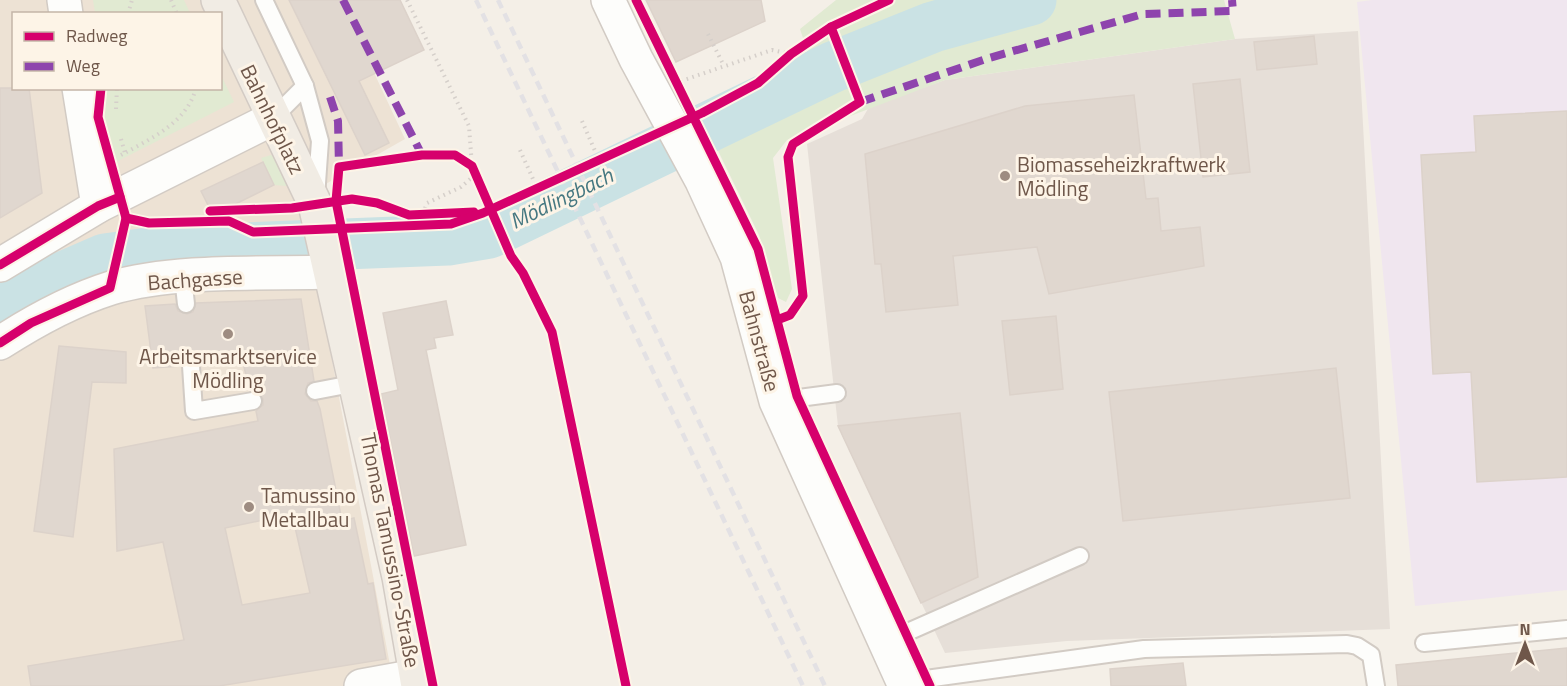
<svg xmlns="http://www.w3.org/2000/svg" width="1567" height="686" font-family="'Titillium Web',sans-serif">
	<rect width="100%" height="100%" fill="#f4efe7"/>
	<!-- residential -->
	<path fill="#ede2d4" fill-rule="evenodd" d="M0 0H340L405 139 301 198 394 686H0ZM14 14H220V88H14Z"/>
	<!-- industrial -->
	<path fill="#e6dfd8" d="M1358 31 1390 629 1067 641 945 653 838 426 807 144 862 119 869 107 945 80 1235 39Z"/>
	<!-- education -->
	<path fill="#f0e6ef" d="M1372 0H1567V590L1415 606 1357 2Z"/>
	<!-- green -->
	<g fill="#e1ead2">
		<path d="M93 0H184L190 13H95Z"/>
		<path d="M836 0H1224L1235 39 945 80 787 140 773 158 792 289 786 302 778 298 759 235 706 126 811 62 800 29Z"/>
		<path d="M221 75 234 102 116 162 105 120 107 89 220 88Z"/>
		<path d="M271 155 277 157 299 187 274 185 261 158Z"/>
	</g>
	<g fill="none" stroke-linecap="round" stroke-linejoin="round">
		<!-- river -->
		<path stroke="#cae2e4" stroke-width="51" d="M0 309 19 296 105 259 163 251 448 240 489 233 833 67 933 27 1031 0"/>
	</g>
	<!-- building -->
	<g fill="#e0d7cf" stroke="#dcd2ca" stroke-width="1.5" fill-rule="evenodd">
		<path d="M289 0H400L424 50 359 81 389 143 365 155Z"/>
		<path d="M646 0H761L765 21 676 62Z"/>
		<path d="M1314 36 1317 64 1257 70 1254 42Z"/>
		<path d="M1240 79 1250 172 1203 177 1193 84Z"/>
		<path d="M0 88H29L42 193 0 218Z"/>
		<path d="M1134 95 1146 199 1158 198 1161 231 1200 227 1204 266 1049 294 1037 247 953 256 958 305 886 312 881 264H875L865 154 1025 106Z"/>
		<path d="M1567 111V477L1477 482 1471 372 1433 374 1421 155 1476 152 1474 116Z"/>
		<path d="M263 162 274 185 213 215 201 191Z"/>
		<path d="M301 299 314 381 308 383 305 394 311 401H317L320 409 342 521 354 518 368 584 373 583 386 659 219 686H31L28 666 184 640 163 542 117 551 114 449 258 421 256 411 263 405V399L257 391H250L243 363 201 365 199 360 191 356 185 358 181 366 153 368 145 306 175 304 178 311 187 314 193 312 196 303ZM292 514 310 593 242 605 225 528Z"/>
		<path d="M446 301 453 335 434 338 436 348 426 350 466 545 414 556 381 394 398 390 383 313Z"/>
		<path d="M1056 316 1063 389 1010 395 1002 321Z"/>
		<path d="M59 346 126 352V383L92 382 73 537 34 531Z"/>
		<path d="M1336 368 1350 498 1123 521 1109 392Z"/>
		<path d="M960 413 978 577 921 603 838 426Z"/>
		<path d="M1567 648V686H1398L1396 665Z"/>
		<path d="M1183 663 1186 686H1111L1110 669Z"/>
	</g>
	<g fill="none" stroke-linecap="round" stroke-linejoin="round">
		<!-- service casing -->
		<g stroke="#d2cbc4" stroke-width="20">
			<g id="service">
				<path d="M264 0 305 86 320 141 316 197"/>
				<path d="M272 119 305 86"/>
				<path d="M183 277 186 304"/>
				<path d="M191 366 194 411 253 401"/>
				<path d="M315 391 357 383"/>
				<path d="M776 401 837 393"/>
				<path d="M885 642 1080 556"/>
				<path d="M1424 643 1567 629"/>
				<path d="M912 686 926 679 1144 649 1347 644 1357 646 1371 655 1376 686"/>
			</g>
		</g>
		<!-- minor casing -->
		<g stroke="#d2cbc4" stroke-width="36">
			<g id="minor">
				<path d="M64 0 66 14"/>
				<path d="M608 0 636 59 702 181 737 257 776 401 905 686"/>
				<path d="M79 88 98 206"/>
				<path d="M0 265 98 206 272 119"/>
				<path d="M0 343C34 321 73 300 111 288 174 269 264 274 331 272"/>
				<path d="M361 686 416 676"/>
			</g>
		</g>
		<!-- primary casing -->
		<g stroke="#d3cbc4" stroke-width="36">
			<path id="primary" d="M218 0 315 204 399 577 418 686"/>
		</g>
		<!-- path -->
		<g stroke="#d5cfca" stroke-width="4" stroke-dasharray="1.5 4.5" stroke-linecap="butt">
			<path d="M171 0 177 14"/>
			<path d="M407 0 469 126 472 166"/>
			<path d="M128 14 132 0"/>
			<path d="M708 34 724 66"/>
			<path d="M681 81 772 50 791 54"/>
			<path d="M116 109 117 88"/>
			<path d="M582 121 599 160"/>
			<path d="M121 139 125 153"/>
			<path d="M520 150 537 188"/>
			<path d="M121 155C150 139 187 123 196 88"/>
			<path d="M423 214 427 203 461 187 476 174"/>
		</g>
		<!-- service -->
		<use href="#service" stroke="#fdfdfb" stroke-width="16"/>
		<!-- minor -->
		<use href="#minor" stroke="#fdfdfb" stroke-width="33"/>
		<!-- primary -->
		<use href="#primary" stroke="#f1ece4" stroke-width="33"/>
		<!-- rail -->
		<g stroke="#e3e1e4" stroke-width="4.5" stroke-dasharray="9 6" stroke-linecap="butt">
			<path d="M476 0 803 686"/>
			<path d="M498 0 825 686"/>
		</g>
		<!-- quiet -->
		<g stroke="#8e44ad" stroke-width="8" stroke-dasharray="15 8" stroke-linecap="butt">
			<path d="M343 0 422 155"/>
			<path d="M330 97 338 121 339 167"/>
			<path d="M860 102 989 58 1143 14 1233 11 1232 0"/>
		</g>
		<!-- cycleway casing -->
		<g stroke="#fdf4e7" stroke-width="13">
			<g id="cycleway">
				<path d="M636 0 758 249 797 396 930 686"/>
				<path d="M210 211 292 208 352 199 377 203 409 215 474 212"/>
				<path d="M126 218 149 223 229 221 253 232 451 224 483 213 702 113 758 83 791 54 831 27 889 0"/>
				<path d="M0 265 98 206 120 197"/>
				<path d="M777 320 790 315 803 296 788 157 793 144 860 102 831 27"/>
				<path d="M0 343 31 323 110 288 126 218 98 117 101 88"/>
				<path d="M433 686 336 201 339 167 422 155H455L472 166 511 256 523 273 552 332 626 686"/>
			</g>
		</g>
		<!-- cycleway -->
		<use href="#cycleway" stroke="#d6006c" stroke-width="9"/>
	</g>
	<!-- markers -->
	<g fill="#9e8c81" stroke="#fdf4e7" stroke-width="2">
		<circle cx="1005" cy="176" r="6"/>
		<circle cx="228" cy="334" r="6"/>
		<circle cx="249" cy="507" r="6"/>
	</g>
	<g text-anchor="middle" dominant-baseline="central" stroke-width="6" stroke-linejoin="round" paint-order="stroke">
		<!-- street labels -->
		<g font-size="21" fill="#6f574a" stroke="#fdf4e7">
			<text transform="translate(273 119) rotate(64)">Bahnhofplatz</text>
			<text transform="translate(195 279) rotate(-4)">Bachgasse</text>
			<text transform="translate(760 341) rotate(75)">Bahnstraße</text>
			<text transform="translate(391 550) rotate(79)">Thomas Tamussino-Straße</text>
		</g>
		<!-- poi labels -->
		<g font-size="21" fill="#6f574a" stroke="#fdf4e7" text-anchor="start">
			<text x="1017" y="164">Biomasseheizkraftwerk<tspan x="1017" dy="24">Mödling</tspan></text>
			<text x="228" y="356" text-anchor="middle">Arbeitsmarktservice<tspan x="228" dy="24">Mödling</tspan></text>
			<text x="261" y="495">Tamussino<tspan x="261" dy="24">Metallbau</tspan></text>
		</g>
		<!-- water labels -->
		<g font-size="22" font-style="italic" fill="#467881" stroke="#fdf4e7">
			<text transform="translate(561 198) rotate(-26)">Mödlingbach</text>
		</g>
	</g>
	<!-- legend -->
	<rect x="12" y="12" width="210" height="78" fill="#fdf4e7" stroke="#c4b5a8" stroke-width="1.5"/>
	<rect x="24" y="32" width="30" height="9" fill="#d6006c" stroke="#c4b5a8" stroke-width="1.5"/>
	<text x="66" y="42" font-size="18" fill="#6f574a">Radweg</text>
	<rect x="24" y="62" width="30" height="9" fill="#8e44ad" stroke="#c4b5a8" stroke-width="1.5"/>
	<text x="66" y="72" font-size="18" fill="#6f574a">Weg</text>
	<!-- north arrow -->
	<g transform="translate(1525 644)" stroke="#fdf4e7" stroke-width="4.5" paint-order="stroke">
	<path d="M0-4.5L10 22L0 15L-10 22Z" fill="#6f574a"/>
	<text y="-9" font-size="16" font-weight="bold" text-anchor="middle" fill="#6f574a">N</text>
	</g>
</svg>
